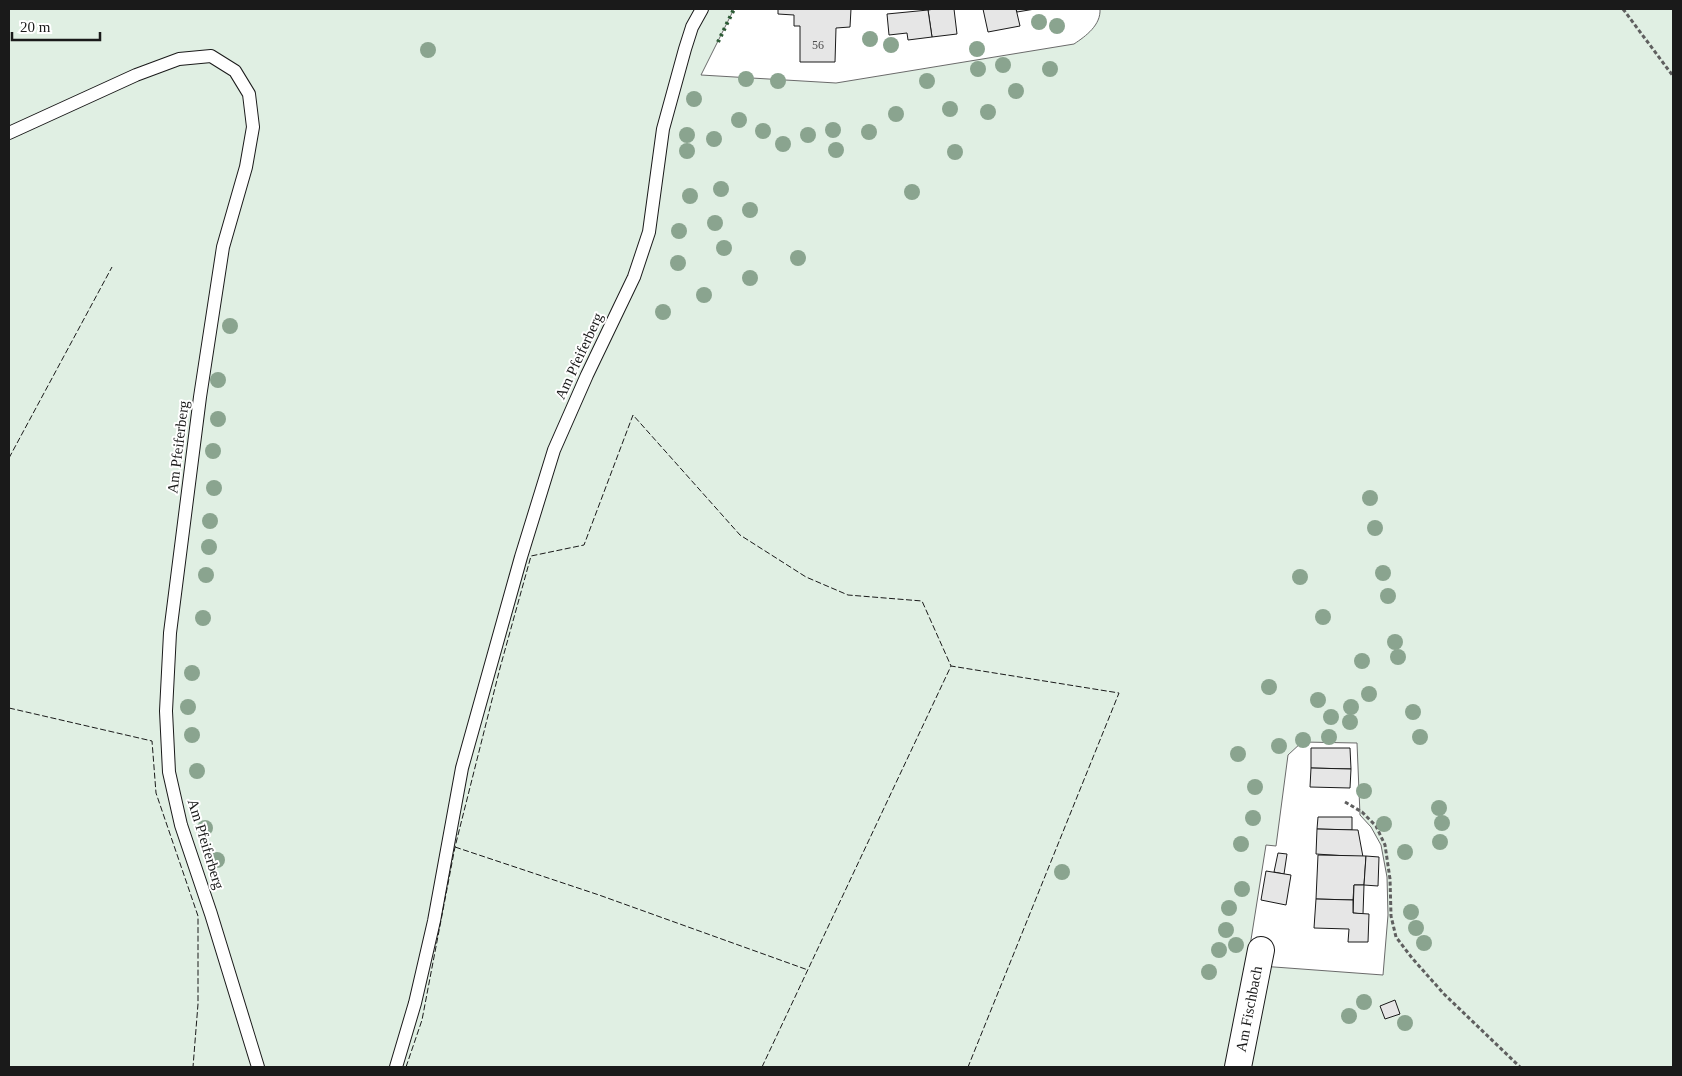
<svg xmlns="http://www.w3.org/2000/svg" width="1682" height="1076" font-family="'Times New Roman',serif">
	<rect width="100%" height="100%" fill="#fff"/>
	<!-- green -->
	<path fill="#e0efe3" stroke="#6a6a6a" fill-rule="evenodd" d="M9 9H734L701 75 836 83 1074 44C1086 36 1101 25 1100 9H1673V1067H9ZM1302 742 1357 743 1360 815 1371 827 1381 845 1387 877 1388 915 1383 975 1247 965 1266 845 1276 846 1288 755Z"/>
	<!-- building -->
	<g fill="#e6e6e6" stroke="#1a1a1a">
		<path d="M778 9H851L850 27 836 28 835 62H800V26H794V15L778 14Z"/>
		<path d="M935 9H954L957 34 932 37 928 10Z"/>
		<path d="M983 9H1016L1020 26 988 32Z"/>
		<path d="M1016 9H1035L1017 12Z"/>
		<path d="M928 10 932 37 908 40 907 33 889 35 887 14Z"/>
		<path d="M1311 748H1350L1351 769 1311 768Z"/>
		<path d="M1311 768 1351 769 1350 788 1310 787Z"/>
		<path d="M1318 817H1352V830L1317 829Z"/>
		<path d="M1317 829 1358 830 1363 857 1316 854Z"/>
		<path d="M1278 853 1287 854 1284 874 1274 872Z"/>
		<path d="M1318 855 1366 856 1364 885H1354L1353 900 1316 899Z"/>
		<path d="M1366 856 1379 857 1378 886 1364 885Z"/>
		<path d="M1266 871 1291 875 1286 905 1261 900Z"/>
		<path d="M1354 885H1364L1363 914 1353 913Z"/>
		<path d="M1316 899 1353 900V913L1369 914 1368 942H1348L1349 929 1314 928Z"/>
		<path d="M1395 1000 1400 1014 1385 1019 1380 1006Z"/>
	</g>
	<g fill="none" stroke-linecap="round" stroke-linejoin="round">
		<!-- service casing -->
		<g stroke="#1a1a1a" stroke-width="14">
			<g id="service">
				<path d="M9 133 136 75 179 59 211 56 235 71 249 94 253 127 246 167 223 247 200 397 170 633 166 711 169 772 181 825 211 914 258 1067"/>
				<path d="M396 1067 415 1003 434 921 462 768 521 557 554 450 587 375 634 277 649 232 663 129 685 49 692 27 702 9"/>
			</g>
		</g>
		<!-- minor casing -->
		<g stroke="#1a1a1a" stroke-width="28">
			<path id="minor" d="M1238 1067 1261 950"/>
		</g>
		<!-- path -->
		<g stroke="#5f5f5f" stroke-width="3" stroke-dasharray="4 2.5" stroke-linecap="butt">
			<path d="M1623 9 1673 76"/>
			<path d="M1345 802 1362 812 1376 826 1385 845 1390 879 1391 916 1396 937 1412 958 1444 994 1520 1067"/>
		</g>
		<!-- service -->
		<use href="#service" stroke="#fff" stroke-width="12"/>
		<!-- minor -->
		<use href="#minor" stroke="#fff" stroke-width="26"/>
		<!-- hedge -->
		<path stroke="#2b5a34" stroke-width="4" stroke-dasharray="2.5 4" stroke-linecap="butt" d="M718 42 734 9"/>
		<!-- fence -->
		<g stroke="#1a1a1a" stroke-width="1" stroke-dasharray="6 2.5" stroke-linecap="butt">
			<path d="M9 458 112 267"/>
			<path d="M9 708 152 741 156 793 198 916V1004L193 1067"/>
			<path d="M455 847 599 895 808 970"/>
			<path d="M406 1067 422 1020 455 847 500 668 531 556 584 545 633 415 740 535 806 577 848 595 922 601 951 666"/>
			<path d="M762 1067 951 666 1119 693 968 1067"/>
		</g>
	</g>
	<!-- trees -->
	<g fill="#8aa48f">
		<circle cx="1039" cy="22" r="8"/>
		<circle cx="1057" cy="26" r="8"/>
		<circle cx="870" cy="39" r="8"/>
		<circle cx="891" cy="45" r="8"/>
		<circle cx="977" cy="49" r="8"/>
		<circle cx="428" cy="50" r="8"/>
		<circle cx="1003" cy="65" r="8"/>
		<circle cx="978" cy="69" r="8"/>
		<circle cx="1050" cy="69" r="8"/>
		<circle cx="746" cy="79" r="8"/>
		<circle cx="778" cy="81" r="8"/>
		<circle cx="927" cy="81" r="8"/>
		<circle cx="1016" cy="91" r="8"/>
		<circle cx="694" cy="99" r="8"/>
		<circle cx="950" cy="109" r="8"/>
		<circle cx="988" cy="112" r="8"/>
		<circle cx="896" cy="114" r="8"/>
		<circle cx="739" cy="120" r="8"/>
		<circle cx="833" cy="130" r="8"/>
		<circle cx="763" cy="131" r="8"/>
		<circle cx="869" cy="132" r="8"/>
		<circle cx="687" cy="135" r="8"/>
		<circle cx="808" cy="135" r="8"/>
		<circle cx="714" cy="139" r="8"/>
		<circle cx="783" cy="144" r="8"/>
		<circle cx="836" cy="150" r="8"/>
		<circle cx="687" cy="151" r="8"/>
		<circle cx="955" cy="152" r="8"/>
		<circle cx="721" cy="189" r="8"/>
		<circle cx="912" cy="192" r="8"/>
		<circle cx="690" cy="196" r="8"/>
		<circle cx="750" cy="210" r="8"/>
		<circle cx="715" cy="223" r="8"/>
		<circle cx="679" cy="231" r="8"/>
		<circle cx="724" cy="248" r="8"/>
		<circle cx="798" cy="258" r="8"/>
		<circle cx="678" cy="263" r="8"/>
		<circle cx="750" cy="278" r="8"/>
		<circle cx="704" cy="295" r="8"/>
		<circle cx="663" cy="312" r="8"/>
		<circle cx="230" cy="326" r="8"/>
		<circle cx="218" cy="380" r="8"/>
		<circle cx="218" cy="419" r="8"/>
		<circle cx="213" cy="451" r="8"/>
		<circle cx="214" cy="488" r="8"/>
		<circle cx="1370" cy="498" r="8"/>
		<circle cx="210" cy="521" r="8"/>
		<circle cx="1375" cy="528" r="8"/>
		<circle cx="209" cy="547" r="8"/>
		<circle cx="1383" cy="573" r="8"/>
		<circle cx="206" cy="575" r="8"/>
		<circle cx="1300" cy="577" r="8"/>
		<circle cx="1388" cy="596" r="8"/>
		<circle cx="1323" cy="617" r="8"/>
		<circle cx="203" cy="618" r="8"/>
		<circle cx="1395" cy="642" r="8"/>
		<circle cx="1398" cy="657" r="8"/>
		<circle cx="1362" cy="661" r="8"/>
		<circle cx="192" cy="673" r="8"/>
		<circle cx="1269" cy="687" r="8"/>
		<circle cx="1369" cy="694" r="8"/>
		<circle cx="1318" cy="700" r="8"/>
		<circle cx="188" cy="707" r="8"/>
		<circle cx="1351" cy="707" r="8"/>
		<circle cx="1413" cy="712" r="8"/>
		<circle cx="1331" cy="717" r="8"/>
		<circle cx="1350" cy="722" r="8"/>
		<circle cx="192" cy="735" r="8"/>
		<circle cx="1329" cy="737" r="8"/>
		<circle cx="1420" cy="737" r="8"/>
		<circle cx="1303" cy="740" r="8"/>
		<circle cx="1279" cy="746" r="8"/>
		<circle cx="1238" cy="754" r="8"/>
		<circle cx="197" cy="771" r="8"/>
		<circle cx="1255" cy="787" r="8"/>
		<circle cx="1364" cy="791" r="8"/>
		<circle cx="1439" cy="808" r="8"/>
		<circle cx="1253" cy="818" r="8"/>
		<circle cx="1442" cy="823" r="8"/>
		<circle cx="1384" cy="824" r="8"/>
		<circle cx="205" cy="828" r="8"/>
		<circle cx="1440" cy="842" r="8"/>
		<circle cx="1241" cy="844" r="8"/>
		<circle cx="1405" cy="852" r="8"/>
		<circle cx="217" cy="860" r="8"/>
		<circle cx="1062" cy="872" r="8"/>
		<circle cx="1242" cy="889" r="8"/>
		<circle cx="1229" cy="908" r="8"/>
		<circle cx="1411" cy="912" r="8"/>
		<circle cx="1416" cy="928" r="8"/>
		<circle cx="1226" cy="930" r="8"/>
		<circle cx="1424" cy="943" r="8"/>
		<circle cx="1236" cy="945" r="8"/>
		<circle cx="1219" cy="950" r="8"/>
		<circle cx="1209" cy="972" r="8"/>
		<circle cx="1364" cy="1002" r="8"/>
		<circle cx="1349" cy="1016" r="8"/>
		<circle cx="1405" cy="1023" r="8"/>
	</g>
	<g text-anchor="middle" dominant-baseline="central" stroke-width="4" stroke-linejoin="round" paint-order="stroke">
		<!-- number labels -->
		<g font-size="12" fill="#4d4d4d">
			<text x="818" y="45">56</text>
		</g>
		<!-- street labels -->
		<g font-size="15" fill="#1a1a1a" stroke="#fff">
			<text transform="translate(579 356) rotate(-65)">Am Pfeiferberg</text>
			<text transform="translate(178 447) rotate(-83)">Am Pfeiferberg</text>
			<text transform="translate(206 844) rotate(73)">Am Pfeiferberg</text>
			<text transform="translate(1249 1009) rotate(-79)">Am Fischbach</text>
		</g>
	</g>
	<!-- border -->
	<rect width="1682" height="1076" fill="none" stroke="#1a1a1a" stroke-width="20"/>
	<!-- scale -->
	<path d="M12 32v8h88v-8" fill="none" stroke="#1a1a1a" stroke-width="2.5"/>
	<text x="20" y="32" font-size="15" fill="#1a1a1a" stroke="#ffffff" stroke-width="4" paint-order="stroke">20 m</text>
</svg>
